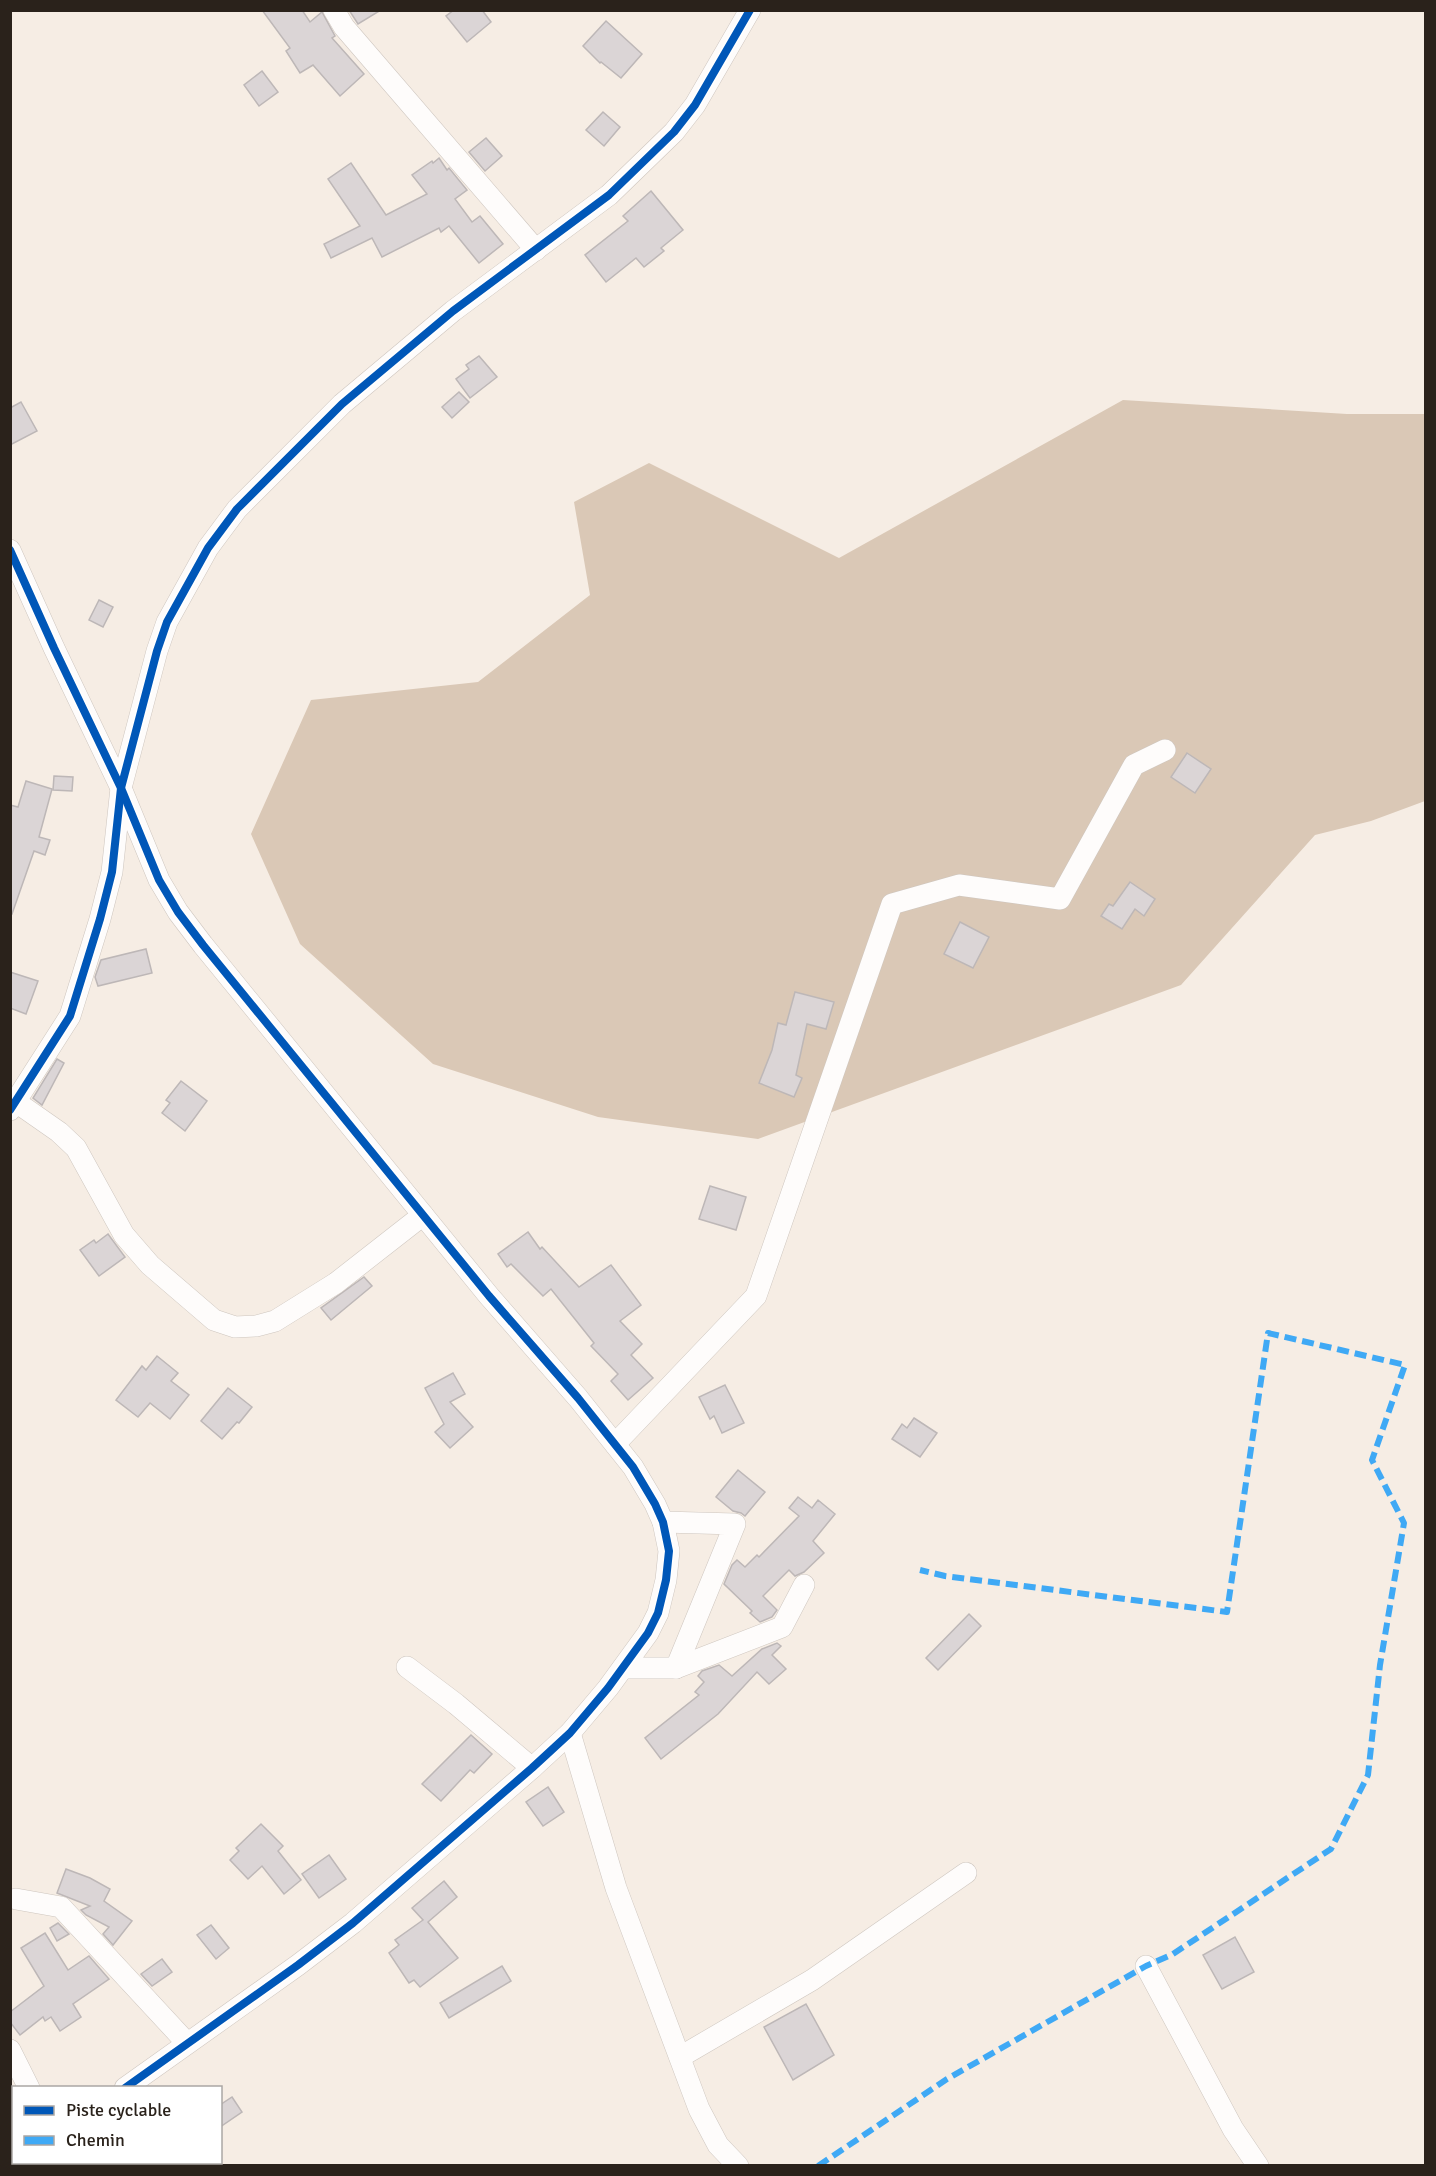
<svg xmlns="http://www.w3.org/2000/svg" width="1436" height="2176" font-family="Signika,sans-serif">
	<rect width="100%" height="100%" fill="#f6ede4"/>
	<!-- forest -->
	<path fill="#dac8b6" d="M1123 400 1347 414H1425V801L1371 821 1315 835 1181 985 758 1139 598 1117 433 1064 300 944 251 834 311 700 478 682 590 595 574 502 649 463 839 558Z"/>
	<!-- building -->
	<g fill="#dbd5d6" stroke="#bdb7b7" stroke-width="1.5">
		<path d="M262 10H302L310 22 322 12 335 36 332 38 364 74 340 96 313 65 300 73 286 51 290 48Z"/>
		<path d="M349 10H381L358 24Z"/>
		<path d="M454 10H482L491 22 467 42 446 16Z"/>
		<path d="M606 21 642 54 621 78 601 62 600 63 583 46Z"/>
		<path d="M262 71 278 92 259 106 244 85Z"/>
		<path d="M603 112 620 127 604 146 586 130Z"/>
		<path d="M486 138 502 156 485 171 469 152Z"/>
		<path d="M439 158 447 170 449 168 467 190 455 199 472 222 480 216 503 244 479 263 449 226 441 232 439 228 382 257 372 238 331 258 324 244 360 226 328 179 351 163 386 215 427 194 412 175 432 161 433 163Z"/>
		<path d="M651 191 683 230 661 248 664 251 644 267 636 258 606 282 585 255 628 221 623 216Z"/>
		<path d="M479 356 497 377 470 398 456 379 469 369 466 365Z"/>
		<path d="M459 392 469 402 452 418 442 407Z"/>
		<path d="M21 402 37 431 10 445V408Z"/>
		<path d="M99 600 113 607 103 627 89 620Z"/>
		<path d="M1187 753 1211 769 1195 793 1171 777Z"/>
		<path d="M54 776 73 777 72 791 53 790Z"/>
		<path d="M26 781 52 789 39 837 50 840 45 855 34 851 12 914 10 913V805L18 807Z"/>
		<path d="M1130 882 1155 899 1144 916 1135 909 1122 929 1101 916 1109 904 1113 906Z"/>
		<path d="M960 922 989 937 973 968 944 954Z"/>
		<path d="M146 949 152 973 98 986 95 977 101 960Z"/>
		<path d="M10 972 38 981 26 1014 10 1008Z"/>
		<path d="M795 992 834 1002 826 1029 807 1024 796 1075 802 1078 794 1097 759 1083 772 1050 778 1023 786 1025Z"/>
		<path d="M57 1059 64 1063 42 1105 33 1098Z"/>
		<path d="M181 1081 207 1101 185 1131 162 1113 170 1103 166 1100Z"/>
		<path d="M710 1186 746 1197 736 1230 699 1219Z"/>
		<path d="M528 1232 540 1249 542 1247 579 1287 611 1265 641 1305 620 1321 642 1344 631 1355 653 1378 628 1400 611 1381 618 1374 591 1346 594 1343 551 1289 543 1296 511 1264 507 1267 498 1254Z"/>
		<path d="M108 1234 125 1257 99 1276 80 1250 94 1240 96 1243Z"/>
		<path d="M364 1277 372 1286 331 1320 321 1308Z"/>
		<path d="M157 1356 178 1373 171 1381 189 1395 170 1419 150 1403 138 1417 116 1400 142 1366 146 1370Z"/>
		<path d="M453 1373 465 1394 450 1402 473 1427 450 1448 435 1432 444 1424 425 1388Z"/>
		<path d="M725 1385 744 1423 722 1433 714 1416 710 1419 699 1397Z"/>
		<path d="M228 1388 252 1407 239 1423 237 1422 222 1439 201 1421Z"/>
		<path d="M914 1418 937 1433 920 1457 892 1439 902 1424 907 1428Z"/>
		<path d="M738 1470 765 1492 745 1516 741 1513 733 1511 716 1497Z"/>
		<path d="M798 1497 812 1508 818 1500 835 1514 813 1541 824 1553 804 1572 795 1576 789 1570 763 1596 777 1610 772 1617 760 1622 750 1613 752 1611 724 1584 732 1565 737 1560 745 1567 757 1555 759 1557 799 1516 789 1508Z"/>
		<path d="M969 1614 981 1626 938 1670 926 1658Z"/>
		<path d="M777 1643 781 1646 772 1655 786 1669 769 1684 757 1672 718 1714 661 1759 645 1738 699 1695 695 1692 704 1682 698 1676 702 1671 719 1665 732 1676 762 1649Z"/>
		<path d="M471 1735 492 1754 474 1773 470 1770 441 1801 422 1784Z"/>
		<path d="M548 1787 564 1812 543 1826 526 1802Z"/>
		<path d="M261 1824 283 1846 278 1851 301 1880 284 1894 262 1866 248 1879 230 1860 239 1851 236 1848Z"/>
		<path d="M329 1855 346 1879 319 1898 302 1874Z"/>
		<path d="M66 1869 90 1878 110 1889 104 1901 132 1921 113 1945 103 1934 109 1927 86 1915 81 1910 90 1906 57 1893Z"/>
		<path d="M444 1881 457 1897 428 1922 458 1958 420 1987 414 1980 409 1983 389 1953 399 1945 395 1940 423 1920 412 1908Z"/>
		<path d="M58 1923 69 1934 57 1941 50 1928Z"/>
		<path d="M211 1925 229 1948 216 1959 197 1935Z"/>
		<path d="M45 1933 68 1970 89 1956 109 1979 73 2004 81 2017 60 2031 51 2017 45 2021 43 2017 20 2035 10 2022V2012L44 1986 21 1948Z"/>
		<path d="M1235 1937 1254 1972 1222 1989 1203 1955Z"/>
		<path d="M162 1959 172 1972 152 1986 141 1974Z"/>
		<path d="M502 1966 511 1981 449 2018 440 2003Z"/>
		<path d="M806 2004 834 2055 793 2080 764 2027Z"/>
		<path d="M232 2097 242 2112 220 2127V2105Z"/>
	</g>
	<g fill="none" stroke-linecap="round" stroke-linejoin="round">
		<!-- minor casing -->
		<g stroke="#cec6bf" stroke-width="22">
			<g id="minor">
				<path d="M334 10 344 27 536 250"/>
				<path d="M10 550 54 648 121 788 159 880 178 912 203 945 489 1296 578 1398 633 1467 655 1504 663 1522 669 1551 666 1580 658 1613 648 1633 608 1688 570 1733 532 1768 353 1923 298 1965 125 2088"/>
				<path d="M16 1102 59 1132 76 1148 124 1235 150 1265 214 1320 235 1327 256 1326 275 1321 336 1283 423 1215"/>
				<path d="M10 1110 70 1016 100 919 112 872 121 788 157 651 167 622 208 548 237 509 342 404 453 311 609 195 674 132 695 105 750 10"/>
				<path d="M615 1444 756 1296 892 904 959 885 1060 899 1134 765 1165 750"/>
				<path d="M663 1522 735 1524 676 1668"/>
				<path d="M407 1667 456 1704 532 1768"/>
				<path d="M623 1668H676L782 1627 804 1585"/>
				<path d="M570 1733 616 1888 699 2109 718 2145 738 2166"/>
				<path d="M16 1899 61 1907 187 2043"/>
				<path d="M1146 1966 1233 2129 1258 2166"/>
				<path d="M10 2050 29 2088"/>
				<path d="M680 2057 812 1980 966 1873"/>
				<path d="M15 2166 19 2162"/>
			</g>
		</g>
		<!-- minor -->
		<use href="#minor" stroke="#fefcfb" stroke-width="21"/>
		<!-- quiet -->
		<path stroke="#3fa9f5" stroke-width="6" stroke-dasharray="12 6" stroke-linecap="butt" d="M818 2166 947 2079 1146 1966 1173 1954 1331 1849 1368 1775 1380 1665 1404 1523 1372 1460 1405 1365 1268 1333 1227 1612 945 1576 920 1570"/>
		<!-- cycleway casing -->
		<g stroke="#fff" stroke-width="11">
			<g id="cycleway">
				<path d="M10 550 54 648 121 788 159 880 178 912 203 945 489 1296 578 1398 633 1467 655 1504 663 1522 669 1551 666 1580 658 1613 648 1633 608 1688 570 1733 532 1768 353 1923 298 1965 125 2088"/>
				<path d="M10 1110 70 1016 100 919 112 872 121 788 157 651 167 622 208 548 237 509 342 404 453 311 609 195 674 132 695 105 750 10"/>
			</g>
		</g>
		<!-- cycleway -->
		<use href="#cycleway" stroke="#0057b8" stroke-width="8"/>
	</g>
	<!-- border -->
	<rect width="1436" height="2176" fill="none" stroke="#2a221b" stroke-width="24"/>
	<!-- legend -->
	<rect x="12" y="2086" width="210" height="78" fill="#ffffff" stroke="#aaa7a4" stroke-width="1.5"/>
	<rect x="24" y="2106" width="30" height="9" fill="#0057b8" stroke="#aaa7a4" stroke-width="1.5"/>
	<text x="66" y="2116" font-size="18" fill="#2a221b">Piste cyclable</text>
	<rect x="24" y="2136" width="30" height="9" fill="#3fa9f5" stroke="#aaa7a4" stroke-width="1.5"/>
	<text x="66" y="2146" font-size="18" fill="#2a221b">Chemin</text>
</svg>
